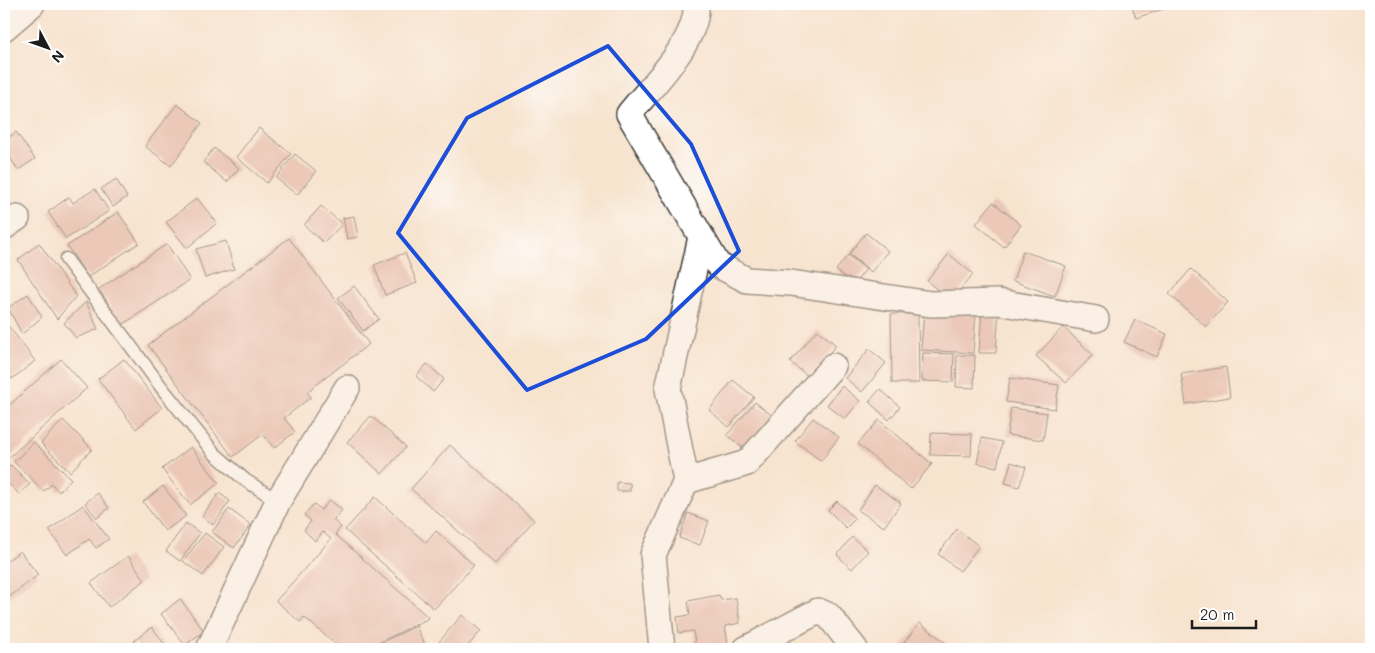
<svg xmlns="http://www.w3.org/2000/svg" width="1375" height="653" font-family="Mali,sans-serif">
	<rect width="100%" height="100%" fill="#fff"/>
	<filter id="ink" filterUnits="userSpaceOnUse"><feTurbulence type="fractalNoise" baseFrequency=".02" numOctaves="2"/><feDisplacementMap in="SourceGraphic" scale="10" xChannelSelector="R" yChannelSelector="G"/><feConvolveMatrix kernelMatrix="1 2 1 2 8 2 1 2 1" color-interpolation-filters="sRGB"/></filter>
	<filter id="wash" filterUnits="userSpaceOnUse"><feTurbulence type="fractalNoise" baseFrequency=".0096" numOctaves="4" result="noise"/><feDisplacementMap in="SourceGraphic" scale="20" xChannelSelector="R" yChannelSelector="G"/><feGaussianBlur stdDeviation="1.12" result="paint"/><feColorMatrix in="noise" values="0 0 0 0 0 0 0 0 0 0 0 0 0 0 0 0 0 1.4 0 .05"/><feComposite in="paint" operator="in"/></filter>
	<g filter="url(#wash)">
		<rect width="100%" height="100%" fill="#f7e4cf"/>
		<g id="blocks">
			<!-- building -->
			<g fill="#dba699">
				<path d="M1131 4H1178L1136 18Z"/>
				<path d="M177 104 202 123 171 166 145 146Z"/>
				<path d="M259 128 291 154 267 183 236 157Z"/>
				<path d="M16 132 35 159 18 170 4 149V141Z"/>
				<path d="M214 148 239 168 227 182 203 162Z"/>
				<path d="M295 154 316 171 297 195 276 178Z"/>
				<path d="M116 179 127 197 113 207 101 189Z"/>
				<path d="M95 189 109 211 66 239 48 212 69 197 73 203Z"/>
				<path d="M197 198 217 223 187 248 166 222Z"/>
				<path d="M993 202 1021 225 1004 247 976 224Z"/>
				<path d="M321 206 342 224 324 243 304 225Z"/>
				<path d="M118 212 139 243 88 277 67 246Z"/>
				<path d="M354 216 358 237 347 239 343 218Z"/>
				<path d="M866 233 888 251 871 272 849 254Z"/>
				<path d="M289 238 369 344 307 392 311 397 284 418 295 432 274 448 263 434 233 457 148 345Z"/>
				<path d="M226 241 234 269 205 278 196 249Z"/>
				<path d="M39 243 76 296 57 319 18 260Z"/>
				<path d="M167 244 190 280 122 325 99 289Z"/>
				<path d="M1023 251 1066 266 1055 296 1013 281Z"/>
				<path d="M405 253 417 283 385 295 374 265Z"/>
				<path d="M949 254 973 274 951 301 927 281Z"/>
				<path d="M848 255 866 269 854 284 836 270Z"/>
				<path d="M1191 269 1228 302 1206 327 1169 294Z"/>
				<path d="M354 286 379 319 363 331 338 298Z"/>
				<path d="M28 294 42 317 22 334 8 308Z"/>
				<path d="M86 302 98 329 76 338 64 323Z"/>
				<path d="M982 307 999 308 996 353H979Z"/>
				<path d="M924 311 976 314 973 353 921 350Z"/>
				<path d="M891 314H918L919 383H892Z"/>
				<path d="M4 320 35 361 12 379 4 367Z"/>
				<path d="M1135 320 1167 334 1157 357 1124 342Z"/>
				<path d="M1063 327 1093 355 1066 383 1036 356Z"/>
				<path d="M817 330 836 345 809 377 790 362Z"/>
				<path d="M869 349 886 363 862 392 845 378Z"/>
				<path d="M923 353 954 354 953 382 922 381Z"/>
				<path d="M957 355H975L974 388 956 387Z"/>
				<path d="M61 359 87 388 4 462V410Z"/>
				<path d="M124 359 162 408 136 429 98 379Z"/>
				<path d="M427 364 444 379 433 392 416 376Z"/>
				<path d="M1226 367 1230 397 1186 404 1181 374Z"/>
				<path d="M1010 378 1059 385 1055 409 1006 402Z"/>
				<path d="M733 380 754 397 729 427 709 410Z"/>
				<path d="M842 386 860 401 845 419 827 405Z"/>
				<path d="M880 389 900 407 889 420 869 402Z"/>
				<path d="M755 402 775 418 747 451 727 435Z"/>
				<path d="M1011 408 1047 413 1043 440 1007 435Z"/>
				<path d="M371 416 406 447 382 474 347 442Z"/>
				<path d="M813 418 839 437 821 461 795 441Z"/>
				<path d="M63 420 92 449 70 472 41 443Z"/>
				<path d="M879 420 932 464 911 489 858 444Z"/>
				<path d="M931 433 972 434 971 456 930 455Z"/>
				<path d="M982 438 1002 442 997 467 977 463Z"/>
				<path d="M34 442 71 479 59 492 52 484 44 491 14 462Z"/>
				<path d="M450 445 534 520 495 564 411 489Z"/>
				<path d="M191 447 219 483 190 505 162 469Z"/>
				<path d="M1011 462 1026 467 1019 487 1005 483Z"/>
				<path d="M11 465 30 484 19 494 4 479V472Z"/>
				<path d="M617 482 630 483V491H617Z"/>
				<path d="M875 485 901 503 884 527 858 510Z"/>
				<path d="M163 486 186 516 165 531 143 502Z"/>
				<path d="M98 493 109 508 97 518 85 503Z"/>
				<path d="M219 493 230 501 213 525 202 516Z"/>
				<path d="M375 497 426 543 436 531 474 565 434 609 345 530Z"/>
				<path d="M330 500 342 510 333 520 341 527 335 534 429 618 365 649H341L304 617 300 622 276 601 331 539 323 532 315 541 304 530 311 521 304 515 314 504 321 510Z"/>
				<path d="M837 501 855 519 846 528 828 510Z"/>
				<path d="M83 505 109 539 96 548 89 539 67 555 49 530Z"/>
				<path d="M229 509 251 525 234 548 212 532Z"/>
				<path d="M688 513 709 521 700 545 679 538Z"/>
				<path d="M186 523 200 533 180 561 166 551Z"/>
				<path d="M957 529 979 546 960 571 938 554Z"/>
				<path d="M205 533 224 547 203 576 183 561Z"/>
				<path d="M852 537 868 551 852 569 837 555Z"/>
				<path d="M20 551 38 575 4 601V563Z"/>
				<path d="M128 556 145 580 109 607 91 583Z"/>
				<path d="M719 595 721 600 736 598 740 623 725 626 728 644 696 649 693 631 679 633 677 617 690 615 688 601Z"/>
				<path d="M180 599 204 631 185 645 161 614Z"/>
				<path d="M462 615 481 631 465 649H433Z"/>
				<path d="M920 623 946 643 941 649 900 647Z"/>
				<path d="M416 626 427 649H368Z"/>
				<path d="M152 627 168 649H140L134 641Z"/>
			</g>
		</g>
	</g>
	<g filter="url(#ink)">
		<use href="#blocks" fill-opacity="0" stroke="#3d3a37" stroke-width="1"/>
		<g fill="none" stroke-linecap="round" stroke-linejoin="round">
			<!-- lane casing -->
			<g stroke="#3d3a37" stroke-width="15">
				<path id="lane" d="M66 259 162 388 214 453 245 480 278 501"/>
			</g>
			<!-- street casing -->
			<g stroke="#3d3a37" stroke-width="28">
				<g id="street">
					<path d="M696 4C699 41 651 86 629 114L718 265 747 280 791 283 931 304 998 302 1096 319"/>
					<path d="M4 28 32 4"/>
					<path d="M4 227 17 218"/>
					<path d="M686 481 747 463 833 366"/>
					<path d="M209 649 278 501 347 388"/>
					<path d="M662 649 653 555 686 481 668 389 701 237"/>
					<path d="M746 649 818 611 829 616 855 649"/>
				</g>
			</g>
			<!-- lane -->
			<use href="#lane" stroke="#fff" stroke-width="12"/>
			<!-- street -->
			<use href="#street" stroke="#fff" stroke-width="25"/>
		</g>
	</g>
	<!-- marked area -->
	<path d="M0 0H1375V653H0ZM608 46 691 144 739 251 646 339 527 390 398 233 467 118Z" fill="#f7e4cf" fill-opacity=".55" fill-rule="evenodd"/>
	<path fill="none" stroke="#1d4ed8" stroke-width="4" stroke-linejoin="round" d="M608 46 691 144 739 251 646 339 527 390 398 233 467 118Z"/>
	<!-- margin -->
	<rect width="1375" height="653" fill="none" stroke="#fff" stroke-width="20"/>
	<!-- north arrow -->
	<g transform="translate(48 48) rotate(131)" stroke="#ffffff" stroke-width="4" paint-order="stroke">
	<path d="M0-4L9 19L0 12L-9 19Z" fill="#1c1c1c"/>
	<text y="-8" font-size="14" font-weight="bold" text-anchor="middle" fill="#1c1c1c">N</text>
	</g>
	<!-- scale -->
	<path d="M1192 620v8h64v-8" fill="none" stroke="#1c1c1c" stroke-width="2.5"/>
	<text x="1200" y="620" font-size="15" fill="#1c1c1c" stroke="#ffffff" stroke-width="4" paint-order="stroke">20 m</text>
</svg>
